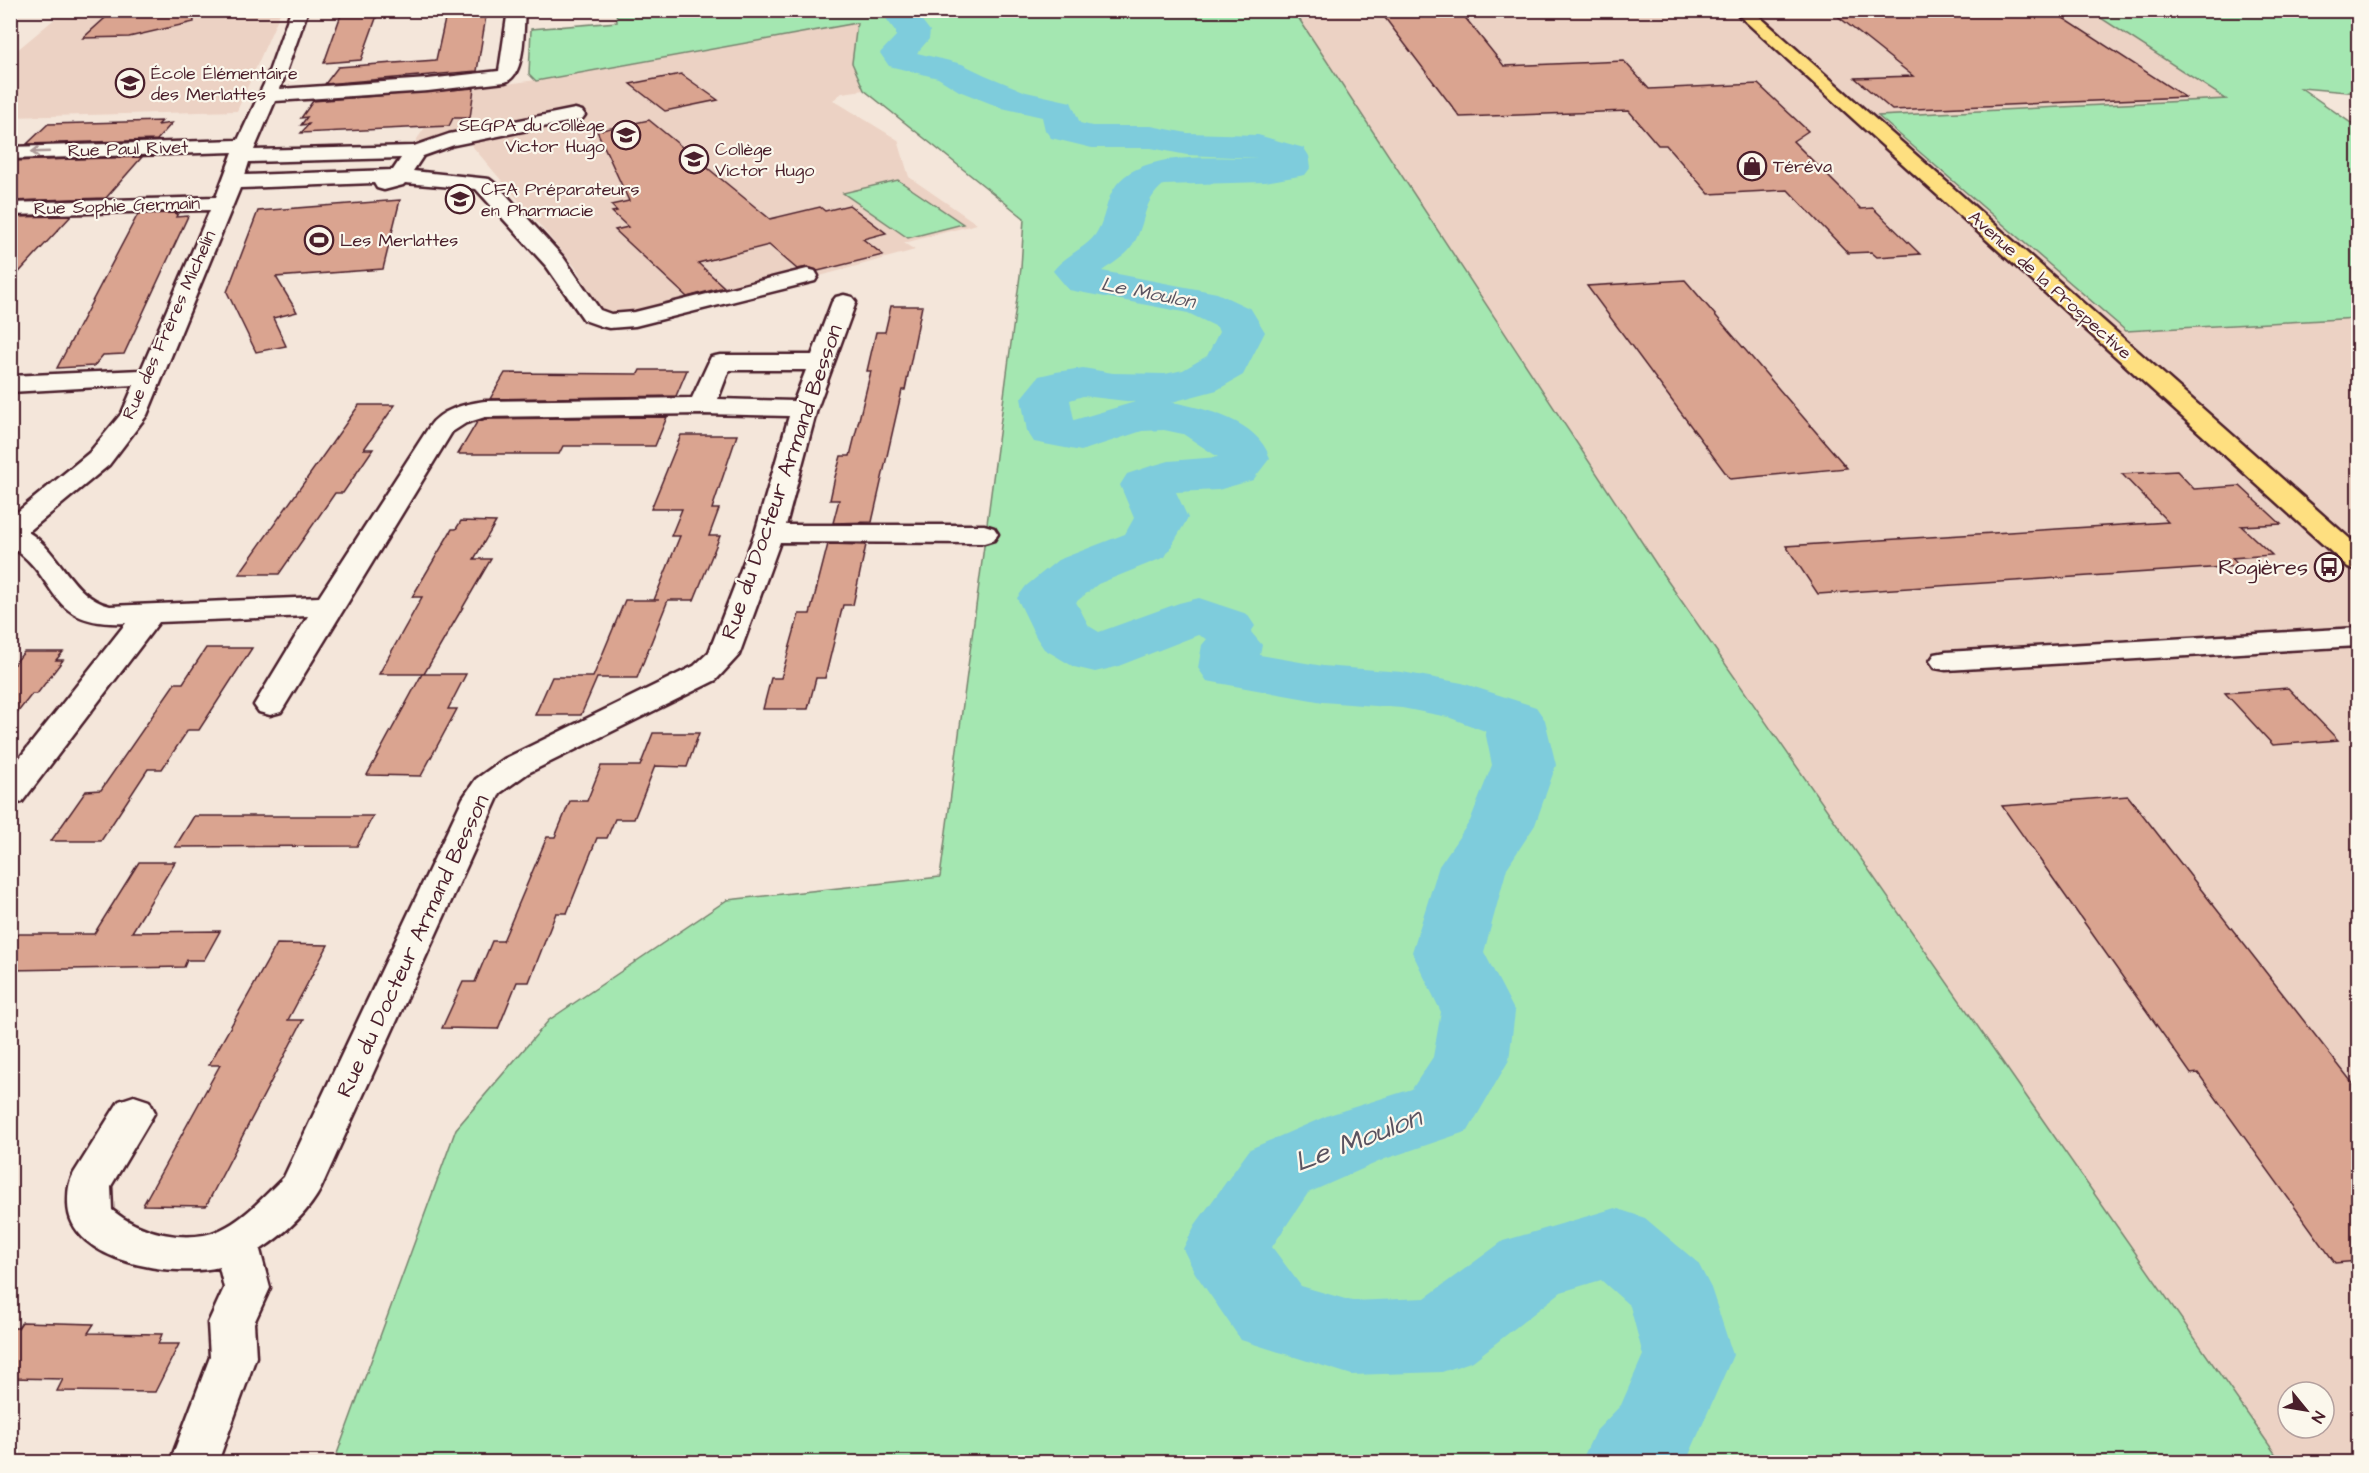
<svg xmlns="http://www.w3.org/2000/svg" width="2369" height="1473" font-family="'Architects Daughter',sans-serif">
	<rect width="100%" height="100%" fill="#f4e6da"/>
	<filter id="ink" filterUnits="userSpaceOnUse"><feTurbulence type="fractalNoise" baseFrequency=".0167" numOctaves="2"/><feDisplacementMap in="SourceGraphic" scale="12" xChannelSelector="R" yChannelSelector="G"/><feConvolveMatrix kernelMatrix="1 2 1 2 8 2 1 2 1" color-interpolation-filters="sRGB"/></filter>
	<g filter="url(#ink)">
		<!-- built -->
		<g fill="#ecd2c4" fill-rule="evenodd">
			<path d="M64 11H281L237 111 11 117 10 56Z"/>
			<path d="M1294 11H2090L2227 99 1878 117 2126 331 2358 318V1462H2281L1662 573ZM2288 1392H2324V1428H2288Z"/>
			<path d="M858 23 852 63 864 90 842 93 833 100 898 140 909 177 977 224 904 243 915 250 706 307 616 316 601 311 576 268 462 134 415 142 449 92 565 76Z"/>
		</g>
		<!-- green -->
		<g fill="#a4e7b1" stroke="#77836e" stroke-width="1.5">
			<path d="M616 10 1294 11 1662 573 2281 1462H334L456 1129 549 1020 727 900 940 877 1021 268 1024 218 864 90 852 63 857 23 536 81 529 74 531 29 617 22Z"/>
			<path d="M2090 11 2350 10 2358 20V93L2301 88 2358 128V318L2126 331 1878 116 2226 99Z"/>
			<path d="M898 180 963 224 908 238 843 193Z"/>
		</g>
		<g fill="none" stroke-linecap="round" stroke-linejoin="round">
			<!-- river -->
			<path fill="#7eccdc" fill-rule="evenodd" d="M880 10H914L930 31 929 39 917 53 962 64 985 75 1026 92 1071 102 1080 123 1092 126H1151L1187 133 1258 135 1304 148 1309 156 1311 167 1305 175 1265 182 1163 185C1141 204 1147 221 1134 243 1128 255 1113 263 1102 271L1217 293 1251 309 1265 332 1243 375 1217 390 1172 402C1206 409 1257 420 1270 458L1253 480 1218 490 1176 492 1188 518 1165 557 1098 584 1076 602 1089 626 1099 632 1179 603 1199 598 1247 614 1255 626 1251 632 1262 645 1260 655 1323 666 1402 672 1462 683 1536 707 1545 720 1556 765 1535 825 1507 868 1484 952 1515 1012 1509 1060 1468 1131 1385 1159 1308 1193 1272 1247 1301 1286 1352 1301 1425 1298 1503 1241 1615 1208 1645 1218 1698 1263 1711 1288 1733 1355 1686 1462H1581L1595 1432 1621 1405 1643 1355 1630 1306 1601 1280 1561 1292 1473 1361 1442 1372 1352 1375 1241 1340 1195 1273 1183 1249 1195 1225 1250 1149 1329 1115 1412 1089 1433 1057 1441 1012 1412 952 1439 866 1470 821 1492 765 1485 731 1448 717 1402 708 1323 702 1207 681 1198 668 1202 645 1207 639 1198 635 1116 667 1095 672 1074 667 1044 649 1036 637 1017 598 1026 586 1058 560 1125 534 1134 518 1120 485 1127 474 1151 466 1169 461 1218 457 1183 434 1164 430 1142 431 1081 451 1034 442 1027 431 1021 398 1039 376 1056 372 1083 368 1113 373 1165 374 1183 370 1207 356 1219 332 1217 327 1188 313 1069 290 1053 271C1065 255 1086 248 1095 235 1106 220 1105 199 1117 184 1145 149 1217 159 1258 158L1187 155 1151 148H1092L1051 138 1045 130 1042 117 1002 108 959 91 938 78 889 66 880 53 896 36V32ZM1083 396 1135 402 1074 420 1070 400Z"/>
		</g>
		<!-- building -->
		<g fill="#daa490" stroke="#4a1f2b" stroke-width="1.5">
			<path d="M114 10H193L194 22 129 37 83 38Z"/>
			<path d="M379 10 361 60 324 63 342 12Z"/>
			<path d="M447 10H487L477 71 325 84 338 67 436 60Z"/>
			<path d="M1379 10H1459L1504 66 1624 61 1649 89 1758 84 1808 131 1793 141 1861 209 1873 208 1920 254 1877 257 1871 252 1848 253 1788 190 1709 194 1666 145H1658L1629 111 1460 117Z"/>
			<path d="M1830 10H2051L2185 97 1892 110 1855 78 1913 76Z"/>
			<path d="M681 74 718 100 665 111 630 84Z"/>
			<path d="M474 88 470 118H453L449 126 301 133 309 124 301 125 307 117 301 118 313 101Z"/>
			<path d="M649 120 770 219 820 207 825 211 849 205 886 233 863 239 883 255 818 271 808 267 797 269 769 245 698 263 724 287 687 297 615 230 628 227 612 212 617 211 611 205 629 201 597 131Z"/>
			<path d="M162 121 158 125 172 123 157 140 27 144 48 124Z"/>
			<path d="M142 157 106 198 10 201V161Z"/>
			<path d="M400 200 383 269 276 277 297 312 273 318 286 346 256 352 227 292 258 211Z"/>
			<path d="M178 213 176 217 188 216 124 354 103 355 94 366 57 368 138 214Z"/>
			<path d="M71 216 10 282V217Z"/>
			<path d="M1685 280 1847 468 1730 479 1587 286Z"/>
			<path d="M891 306H922L905 390H902L872 522 833 523 839 500H830L835 477 841 456H850L871 371H867L876 332H885Z"/>
			<path d="M640 370H687L676 396 490 399 505 373 638 374Z"/>
			<path d="M359 405H395L364 449H373L343 493H335L279 574H239Z"/>
			<path d="M667 417 655 446H563L559 454H458L477 422 485 419Z"/>
			<path d="M681 435H737L712 509H719L709 536H720L694 600H668L637 678H597L581 715H535L552 677H593L625 600H659H654L680 536H671L682 509H651Z"/>
			<path d="M2177 471 2194 489 2240 486 2281 524 2241 526 2272 555 2232 558 2239 566 1818 594 1786 546 2168 522 2122 474Z"/>
			<path d="M461 521 496 522 474 559H491L424 674H379L422 597H412L452 529H456Z"/>
			<path d="M828 544 866 545 853 605H843L825 678H816L808 709H763L771 678H781L799 614H810Z"/>
			<path d="M206 648H252L199 730H188L162 769H148L101 841H51L86 791 101 790 175 683H183Z"/>
			<path d="M24 652H63L56 660H63L37 694H32L10 722V669Z"/>
			<path d="M422 674H466L448 709H457L421 776 367 775Z"/>
			<path d="M2288 688 2338 740 2273 745 2225 693Z"/>
			<path d="M653 733H699L687 767 655 766 634 819H615L607 838H597L567 913H556L529 982H517L498 1029 442 1028 463 982H475L492 941H503L547 837H555L570 801H587L601 766H640Z"/>
			<path d="M2128 796 2358 1090V1261L2335 1263 2198 1073 2191 1074 2002 806Z"/>
			<path d="M194 816H373L357 846 175 847Z"/>
			<path d="M139 862H175L132 932 220 931 204 960H187L184 967 10 970V945L18 934H94Z"/>
			<path d="M277 944 328 945 288 1020H303L206 1206 143 1205 220 1065H209Z"/>
			<path d="M22 1322 94 1324 88 1333 162 1334 158 1344H179L155 1392 57 1391 63 1379 10 1378V1328H18Z"/>
		</g>
		<g fill="none" stroke-linecap="round" stroke-linejoin="round">
			<!-- minor casing -->
			<g stroke="#4a1f2b" stroke-width="5">
				<g id="minor">
					<path d="M291 10H308L280 89 428 79 499 71 508 10H525C523 29 526 76 505 82L428 91 275 101 254 150 414 146 449 134 575 109 582 111 585 115 582 119 454 145 423 156 413 171 489 179 498 186 563 257 600 310 611 314 635 312 807 269 815 271 818 276 815 281 635 326 609 328 601 326 584 320 547 267 476 189 405 183 403 185 384 190 377 188 374 183 240 188 147 415 109 465 28 532C61 552 71 597 110 606L319 597 429 427C441 409 465 404 485 401L692 398 711 357 720 355H812L832 302 836 297 844 295 852 297 856 302 817 409 786 525H984L994 528 998 534 994 540 984 543 780 542 739 655 716 680 528 773 500 793 321 1188C308 1213 283 1235 260 1250L270 1288 254 1323 256 1357 218 1462H170L210 1357 208 1323 224 1288 219 1267C176 1278 69 1263 68 1204 68 1192 68 1184 74 1173L119 1101 134 1096 149 1101 155 1112 111 1186 112 1210C138 1232 186 1245 220 1230 245 1219 264 1196 284 1177L463 798 476 779 504 759 694 666 709 652 755 533 789 416 702 414 485 417 466 423 452 432 281 712 270 715 259 712 254 705 308 616 159 622 22 802 10 805V770L126 623C45 627 61 578 10 546V518L89 453 122 413 134 385 10 392V376L141 370 210 210 10 215V203L216 197 233 152 10 159V147L238 140 266 80ZM401 158 393 170 245 175 249 162ZM729 370H806L794 401 718 399Z"/>
					<path d="M2358 628V646L1946 670 1935 668 1930 661 1935 654 1946 652Z"/>
				</g>
			</g>
			<!-- major casing -->
			<g stroke="#4a1f2b" stroke-width="5">
				<path id="major" d="M1733 10H1752L2358 546V570L2348 567Z"/>
			</g>
			<!-- minor -->
			<use href="#minor" fill="#fbf7ec" fill-rule="evenodd"/>
			<!-- major -->
			<use href="#major" fill="#fedf80" fill-rule="evenodd"/>
		</g>
		<!-- one-way arrows -->
		<defs><path id="oneway-shaft" d="M-6 0H5M1.5-3L5.5 0L1.5 3" fill="none" stroke-width="1.6" stroke-linecap="round" stroke-linejoin="round" transform="scale(1.5)"/></defs>
		<use stroke="#ab9695" href="#oneway-shaft" transform="translate(40 152) rotate(178)"/>
	</g>
	<!-- icons -->
	<defs>
		<g id="school-ring" transform="scale(1.5)"><circle r="9.5" fill="#fbf7ec" stroke="#4a1f2b" stroke-width="1.5"/><path d="M0-5L7-2L0 1L-7-2ZM-4 1L0 2.5L4 1V4Q0 6-4 4Z" fill="#4a1f2b"/></g>
		<g id="shop-ring" transform="scale(1.5)"><circle r="9.5" fill="#fbf7ec" stroke="#4a1f2b" stroke-width="1.5"/><path d="M-5-2.5h2.3a2.7 3.5 0 0 1 5.4 0H5L5.5 6h-11ZM-1.5-2.5h3a1.5 2.3 0 0 0-3 0Z" fill="#4a1f2b"/></g>
		<g id="university-ring" transform="scale(1.5)"><circle r="9.5" fill="#fbf7ec" stroke="#4a1f2b" stroke-width="1.5"/><path d="M0-5L7-2L0 1L-7-2ZM-4 1L0 2.5L4 1V4Q0 6-4 4Z" fill="#4a1f2b"/></g>
		<g id="stadium-ring" transform="scale(1.5)"><circle r="9.5" fill="#fbf7ec" stroke="#4a1f2b" stroke-width="1.5"/><path d="M0-5a6.5 5 0 1 0 0 10a6.5 5 0 1 0 0-10ZM-3.5-1.8h7v3.6h-7Z" fill="#4a1f2b"/></g>
		<g id="bus-ring" transform="scale(1.5)"><circle r="9.5" fill="#fbf7ec" stroke="#4a1f2b" stroke-width="1.5"/><path d="M-5-6H5V4H4V6H2V4H-2V6H-4V4H-5ZM-3.5-4V0h7V-4ZM-3.5 1.2v1.5H-2V1.2ZM2 1.2v1.5H3.5V1.2Z" fill="#4a1f2b"/></g>
	</defs>
	<g fill-rule="evenodd">
		<use href="#school-ring" x="130" y="83"/>
		<use href="#school-ring" x="626" y="135"/>
		<use href="#school-ring" x="694" y="159"/>
		<use href="#shop-ring" x="1752" y="166"/>
		<use href="#university-ring" x="460" y="199"/>
		<use href="#stadium-ring" x="319" y="240"/>
		<use href="#bus-ring" x="2329" y="567"/>
	</g>
	<g text-anchor="middle" dominant-baseline="central" stroke-width="4.5" stroke-linejoin="round" paint-order="stroke">
		<!-- far-poi labels -->
		<g font-size="18" fill="#4a1f2b" stroke="#fbf7ec" text-anchor="start">
			<text x="151" y="73">École Élémentaire<tspan x="151" dy="21">des Merlattes</tspan></text>
			<text x="605" y="125" text-anchor="end">SEGPA du collège<tspan x="605" dy="21">Victor Hugo</tspan></text>
			<text x="715" y="149">Collège<tspan x="715" dy="21">Victor Hugo</tspan></text>
			<text x="1773" y="166">Téréva</text>
			<text x="481" y="189">CFA Préparateurs<tspan x="481" dy="21">en Pharmacie</tspan></text>
			<text x="340" y="240">Les Merlattes</text>
		</g>
		<!-- far-street labels -->
		<g font-size="18" fill="#4a1f2b" stroke="#fbf7ec">
			<text transform="translate(128 149) rotate(-2)">Rue Paul Rivet</text>
			<text transform="translate(117 206) rotate(-2)">Rue Sophie Germain</text>
			<text transform="translate(2050 285) rotate(42)">Avenue de la Prospective</text>
			<text transform="translate(169 325) rotate(-66)">Rue des Frères Michelin</text>
		</g>
		<!-- far-water labels -->
		<g font-size="20" font-style="italic" fill="#5a5360" stroke="#fbf7ec">
			<text transform="translate(1148 293) rotate(11)">Le Moulon</text>
		</g>
		<!-- street labels -->
		<g font-size="22" fill="#4a1f2b" stroke="#fbf7ec">
			<text transform="translate(782 482) rotate(-71)">Rue du Docteur Armand Besson</text>
			<text transform="translate(413 946) rotate(-65)">Rue du Docteur Armand Besson</text>
		</g>
		<!-- poi labels -->
		<g font-size="22" fill="#4a1f2b" stroke="#fbf7ec" text-anchor="end">
			<text x="2308" y="567">Rogières</text>
		</g>
		<!-- near-water labels -->
		<g font-size="28" font-style="italic" fill="#5a5360" stroke="#fbf7ec">
			<text transform="translate(1358 1140) rotate(-21)">Le Moulon</text>
		</g>
	</g>
	<!-- margin -->
	<rect width="2369" height="1473" fill="none" stroke="#fbf7ec" stroke-width="36"/>
	<rect x="18" y="18" width="2333" height="1437" fill="none" stroke="#4a1f2b" stroke-width="2" filter="url(#ink)"/>
	<!-- north arrow -->
	<g transform="translate(2306 1410) rotate(120)"><circle r="28" fill="#fbf7ec" stroke="#b4a19f" stroke-width="1.5"/>
	<path d="M0-4.5L10 22L0 15L-10 22Z" fill="#4a1f2b"/>
	<text y="-9" font-size="16" font-weight="bold" text-anchor="middle" fill="#4a1f2b">N</text>
	</g>
</svg>
